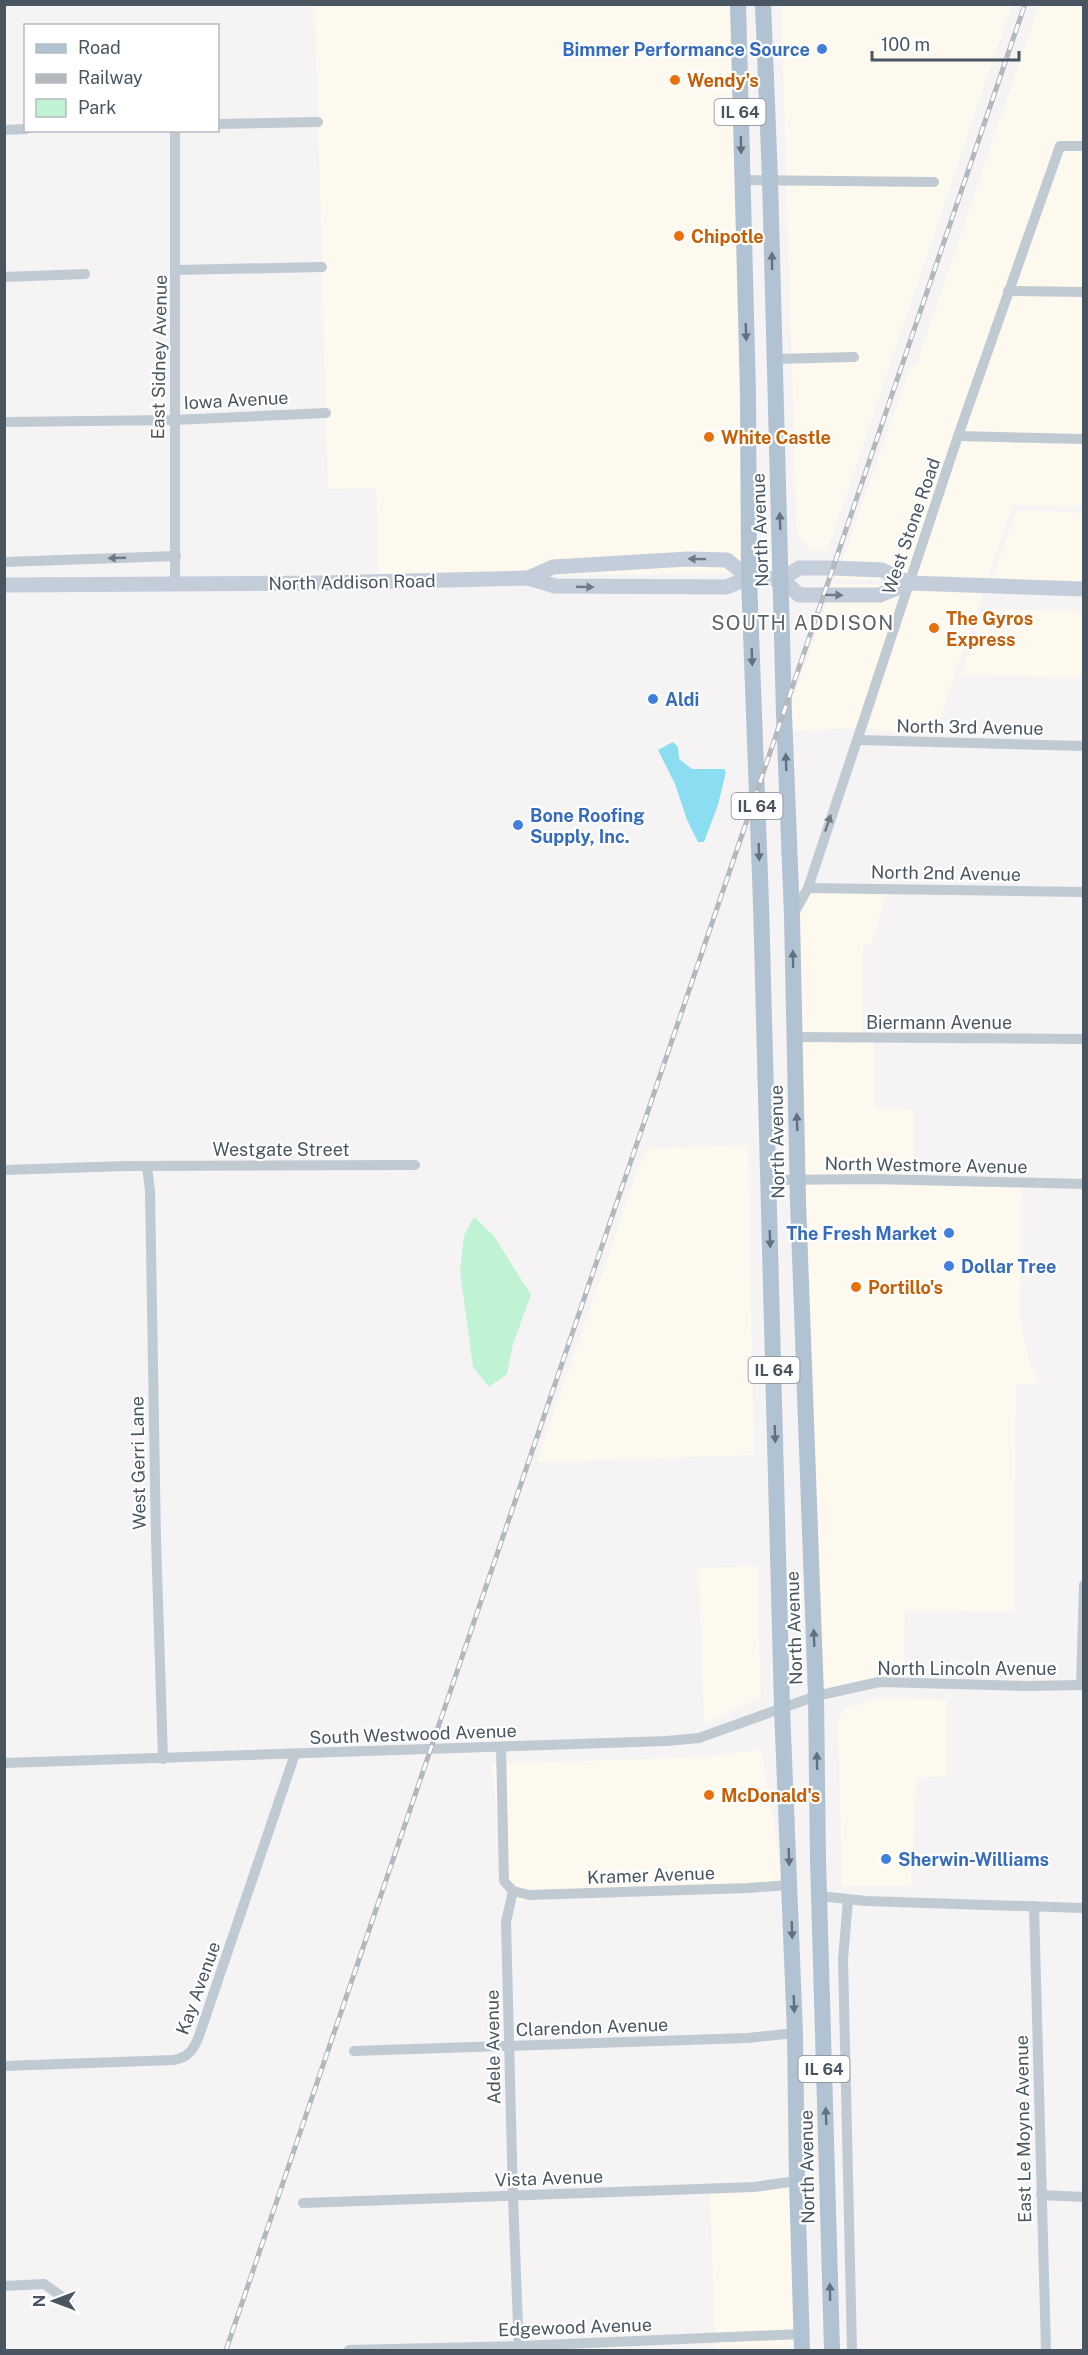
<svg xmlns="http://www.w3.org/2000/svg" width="1088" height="2355" font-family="'Public Sans',sans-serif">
	<rect width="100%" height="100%" fill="#f5f3f3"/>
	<!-- commercial -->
	<g fill="#fef9ee">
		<path d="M315 5H732L743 573 379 577 376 488 328 489Z"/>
		<path d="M781 5H1012L827 551 811 550 797 536Z"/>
		<path d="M1039 5H1083V506L1013 505 986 582 836 579 911 365 916 366Z"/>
		<path d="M1016 510 1083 513V583H991Z"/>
		<path d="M833 584 906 585 858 728 787 731V716Z"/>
		<path d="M910 586 985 588 935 732 868 730Z"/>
		<path d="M985 609 1083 611V677L961 675Z"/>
		<path d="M811 885 888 886 872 944 863 945V1041L874 1042 875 1109 913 1110V1177L801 1178 795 918Z"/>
		<path d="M748 1145 754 1455 537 1462 645 1149Z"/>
		<path d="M801 1184 1021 1187 1020 1318 1029 1363 1039 1384H1016L1014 1612 905 1611 903 1677 820 1692Z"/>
		<path d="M757 1566 761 1697 704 1724 699 1568Z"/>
		<path d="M876 1699 947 1700V1776L916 1778 911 1886H842L838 1717 845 1709Z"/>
		<path d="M761 1749 785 1890 508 1901 491 1764 706 1757Z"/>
		<path d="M792 2186 796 2350H715L710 2191Z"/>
	</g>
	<!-- green -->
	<path fill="#c0f3d4" d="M474 1217 494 1236 531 1295 513 1344 507 1374 489 1387 473 1367 460 1271 464 1235Z"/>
	<!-- water -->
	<path fill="#8bdef2" d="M673 742 678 747 679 759 692 769H724L726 772 718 805 704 842H698L687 820 675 784 658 750Z"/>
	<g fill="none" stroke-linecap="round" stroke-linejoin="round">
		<!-- street -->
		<g stroke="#c0cad3" stroke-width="10">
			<path d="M218 124 318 122"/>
			<path d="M4 130 26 129"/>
			<path d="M741 180 934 182"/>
			<path d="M176 270 322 267"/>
			<path d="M4 277 85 274"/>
			<path d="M1008 291 1084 292"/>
			<path d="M774 359 854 357"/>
			<path d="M4 422 174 420 326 413"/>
			<path d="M958 436 1084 439"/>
			<path d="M4 562 176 556"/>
			<path d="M175 584V130"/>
			<path d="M857 740 1084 746"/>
			<path d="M808 888 1084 892"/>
			<path d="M794 913 808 888 958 436 1060 146H1084"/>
			<path d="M794 1037 1084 1039"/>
			<path d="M147 1167 150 1191 156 1539 163 1759"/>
			<path d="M4 1170 126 1166 415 1165"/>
			<path d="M768 1180 875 1179 1084 1184"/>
			<path d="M1081 1685 1084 1585"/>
			<path d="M501 1747 504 1881 513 1891 506 1922 513 2197 519 2350"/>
			<path d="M4 1763 667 1741 699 1738 816 1696 879 1682 1024 1686 1084 1685"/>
			<path d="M513 1891 529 1895 748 1888 790 1885"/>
			<path d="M820 1896 866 1901 1084 1908"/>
			<path d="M848 1900 843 1959 852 2350"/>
			<path d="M1034 1906 1046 2350"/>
			<path d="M354 2051 747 2038 795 2033"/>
			<path d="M4 2066 174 2060C189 2057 194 2049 199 2036L295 1754"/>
			<path d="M1041 2195 1084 2197"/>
			<path d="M303 2203 754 2187 797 2181"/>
			<path d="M4 2286 44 2284 68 2301"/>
			<path d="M349 2350 519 2346 801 2334"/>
		</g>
		<!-- secondary -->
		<g stroke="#c3ceda" stroke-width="15">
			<path d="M528 578 553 567 688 559 727 560 749 578"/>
			<path d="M782 579 799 595H880L909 583"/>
			<path d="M4 585 322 583 528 578 555 586 726 587 749 578 782 579 799 568H833L882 570 909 583 1084 589"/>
		</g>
		<!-- primary -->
		<g stroke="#b1c2d2" stroke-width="16">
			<path d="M738 4 748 393 749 578 761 904 782 1707 795 2033 797 2181 802 2350"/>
			<path d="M763 4 770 179 784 714 792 916 798 1201 816 1696 818 1859 832 2350"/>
		</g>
		<!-- rail casing -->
		<g stroke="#b4b8bd" stroke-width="5">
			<path id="rail" d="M226 2350 1025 4"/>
		</g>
		<!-- rail -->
		<use href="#rail" stroke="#fff" stroke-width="3" stroke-dasharray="9" stroke-linecap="butt"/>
	</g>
	<!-- one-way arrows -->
	<defs><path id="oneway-solid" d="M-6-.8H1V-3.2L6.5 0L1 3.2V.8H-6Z" transform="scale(1.5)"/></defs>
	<g fill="#63717e">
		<use href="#oneway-solid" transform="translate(741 145) rotate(89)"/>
		<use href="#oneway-solid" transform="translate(772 261) rotate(-91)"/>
		<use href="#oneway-solid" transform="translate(746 332) rotate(88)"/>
		<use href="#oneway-solid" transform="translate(780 521) rotate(-92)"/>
		<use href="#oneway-solid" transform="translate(752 657) rotate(88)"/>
		<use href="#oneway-solid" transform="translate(786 762) rotate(-92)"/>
		<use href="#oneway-solid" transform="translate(759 852) rotate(88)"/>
		<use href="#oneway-solid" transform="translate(793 959) rotate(-91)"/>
		<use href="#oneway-solid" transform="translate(797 1122) rotate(-92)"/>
		<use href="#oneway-solid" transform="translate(770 1239) rotate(88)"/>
		<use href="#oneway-solid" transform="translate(775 1434) rotate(88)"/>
		<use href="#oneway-solid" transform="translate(814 1638) rotate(-92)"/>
		<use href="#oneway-solid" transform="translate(817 1761) rotate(-91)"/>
		<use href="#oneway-solid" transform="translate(789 1857) rotate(88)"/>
		<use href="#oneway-solid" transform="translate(792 1930) rotate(88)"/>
		<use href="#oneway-solid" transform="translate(794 2004) rotate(88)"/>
		<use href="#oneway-solid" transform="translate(826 2116) rotate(-92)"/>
		<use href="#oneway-solid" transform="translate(830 2292) rotate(-91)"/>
	</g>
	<g fill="#6d7984">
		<use href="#oneway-solid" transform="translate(117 558) rotate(178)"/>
		<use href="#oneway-solid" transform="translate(828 823) rotate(-71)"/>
	</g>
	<g fill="#6e7a86">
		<use href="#oneway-solid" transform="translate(697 559) rotate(-179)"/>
		<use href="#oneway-solid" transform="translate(585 587) rotate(2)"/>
		<use href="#oneway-solid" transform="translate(834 595) rotate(1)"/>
	</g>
	<!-- markers -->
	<g fill="#3f7fe0" stroke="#fff" stroke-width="2">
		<circle cx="822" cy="49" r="6"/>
		<circle cx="653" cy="699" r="6"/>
		<circle cx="518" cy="825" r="6"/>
		<circle cx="949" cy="1233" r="6"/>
		<circle cx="949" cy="1266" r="6"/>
		<circle cx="886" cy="1859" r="6"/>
	</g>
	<g fill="#e8710a" stroke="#fff" stroke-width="2">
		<circle cx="675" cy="80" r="6"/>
		<circle cx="679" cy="236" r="6"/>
		<circle cx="709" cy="437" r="6"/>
		<circle cx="934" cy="628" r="6"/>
		<circle cx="856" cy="1287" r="6"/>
		<circle cx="709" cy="1795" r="6"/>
	</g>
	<g text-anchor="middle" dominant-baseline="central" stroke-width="4.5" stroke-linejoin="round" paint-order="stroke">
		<!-- shield labels -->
		<g fill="#fff" stroke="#808991" stroke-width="1.5">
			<rect x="714.5" y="99" width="51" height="26" rx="4.5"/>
			<rect x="731.5" y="793" width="51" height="26" rx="4.5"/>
			<rect x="748.5" y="1357" width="51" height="26" rx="4.5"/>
			<rect x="798.5" y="2056" width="51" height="26" rx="4.5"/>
		</g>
		<g font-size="16" font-weight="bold" fill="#495662">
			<text x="740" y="112">IL 64</text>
			<text x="757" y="806">IL 64</text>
			<text x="774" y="1370">IL 64</text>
			<text x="824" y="2069">IL 64</text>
		</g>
		<!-- shop labels -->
		<g font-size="18" font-weight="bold" fill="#366cbe" stroke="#fff" text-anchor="start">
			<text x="810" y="49" text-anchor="end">Bimmer Performance Source</text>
			<text x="665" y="699">Aldi</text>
			<text x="530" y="815">Bone Roofing<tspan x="530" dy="21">Supply, Inc.</tspan></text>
			<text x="937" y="1233" text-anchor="end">The Fresh Market</text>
			<text x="961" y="1266">Dollar Tree</text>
			<text x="898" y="1859">Sherwin-Williams</text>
		</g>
		<!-- food labels -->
		<g font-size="18" font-weight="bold" fill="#c56008" stroke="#fff" text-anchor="start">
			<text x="687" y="80">Wendy's</text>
			<text x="691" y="236">Chipotle</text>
			<text x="721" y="437">White Castle</text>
			<text x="946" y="618">The Gyros<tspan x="946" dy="21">Express</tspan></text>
			<text x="868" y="1287">Portillo's</text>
			<text x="721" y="1795">McDonald's</text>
		</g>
		<!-- street labels -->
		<g font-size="18" fill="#495662" stroke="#fff">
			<text transform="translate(159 357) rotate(-89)">East Sidney Avenue</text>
			<text transform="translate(236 400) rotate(-3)">Iowa Avenue</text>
			<text transform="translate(911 526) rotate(-71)">West Stone Road</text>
			<text transform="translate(760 530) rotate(-92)">North Avenue</text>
			<text transform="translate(352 582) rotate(-1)">North Addison Road</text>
			<text transform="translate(970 727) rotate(1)">North 3rd Avenue</text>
			<text transform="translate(946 873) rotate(1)">North 2nd Avenue</text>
			<text x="939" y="1022">Biermann Avenue</text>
			<text transform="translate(777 1142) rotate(-91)">North Avenue</text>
			<text x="281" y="1149">Westgate Street</text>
			<text transform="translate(926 1165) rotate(1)">North Westmore Avenue</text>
			<text transform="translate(138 1463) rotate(-91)">West Gerri Lane</text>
			<text transform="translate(794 1628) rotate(-92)">North Avenue</text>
			<text x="967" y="1668">North Lincoln Avenue</text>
			<text transform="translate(413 1734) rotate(-2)">South Westwood Avenue</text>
			<text transform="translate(651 1875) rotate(-2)">Kramer Avenue</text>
			<text transform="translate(198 1988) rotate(-70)">Kay Avenue</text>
			<text transform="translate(592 2027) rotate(-2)">Clarendon Avenue</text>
			<text transform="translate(493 2047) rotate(-91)">Adele Avenue</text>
			<text transform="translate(1023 2129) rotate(-91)">East Le Moyne Avenue</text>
			<text transform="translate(807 2167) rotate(-91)">North Avenue</text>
			<text transform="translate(549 2178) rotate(-2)">Vista Avenue</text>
			<text transform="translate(575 2327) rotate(-2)">Edgewood Avenue</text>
		</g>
		<!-- neighbourhood labels -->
		<g font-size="20" letter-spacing="1.5" fill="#5e6368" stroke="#fff">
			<text x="803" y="623">SOUTH ADDISON</text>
		</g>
	</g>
	<!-- border -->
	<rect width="1088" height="2355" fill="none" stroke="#495662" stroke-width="12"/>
	<!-- legend -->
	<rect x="24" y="24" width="195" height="108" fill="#ffffff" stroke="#b6bbc0" stroke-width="1.5"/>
	<rect x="36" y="44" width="30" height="9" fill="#b1c2d2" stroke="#b6bbc0" stroke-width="1.5"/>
	<text x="78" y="54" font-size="18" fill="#495662">Road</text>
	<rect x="36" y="74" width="30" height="9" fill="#b4b8bd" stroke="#b6bbc0" stroke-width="1.5"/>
	<text x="78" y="84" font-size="18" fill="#495662">Railway</text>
	<rect x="36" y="99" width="30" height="18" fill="#c0f3d4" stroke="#b6bbc0" stroke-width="1.5"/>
	<text x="78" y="114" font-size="18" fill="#495662">Park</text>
	<!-- north arrow -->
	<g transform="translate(54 2301) rotate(270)" stroke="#ffffff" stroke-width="4.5" paint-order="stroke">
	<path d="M0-4.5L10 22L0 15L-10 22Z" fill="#495662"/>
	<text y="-9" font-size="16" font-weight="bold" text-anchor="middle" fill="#495662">N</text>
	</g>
	<!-- scale -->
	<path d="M872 51v9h147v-9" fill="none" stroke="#495662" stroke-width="3"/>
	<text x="881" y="51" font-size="18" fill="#495662" stroke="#ffffff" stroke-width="4.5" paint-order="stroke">100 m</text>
</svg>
